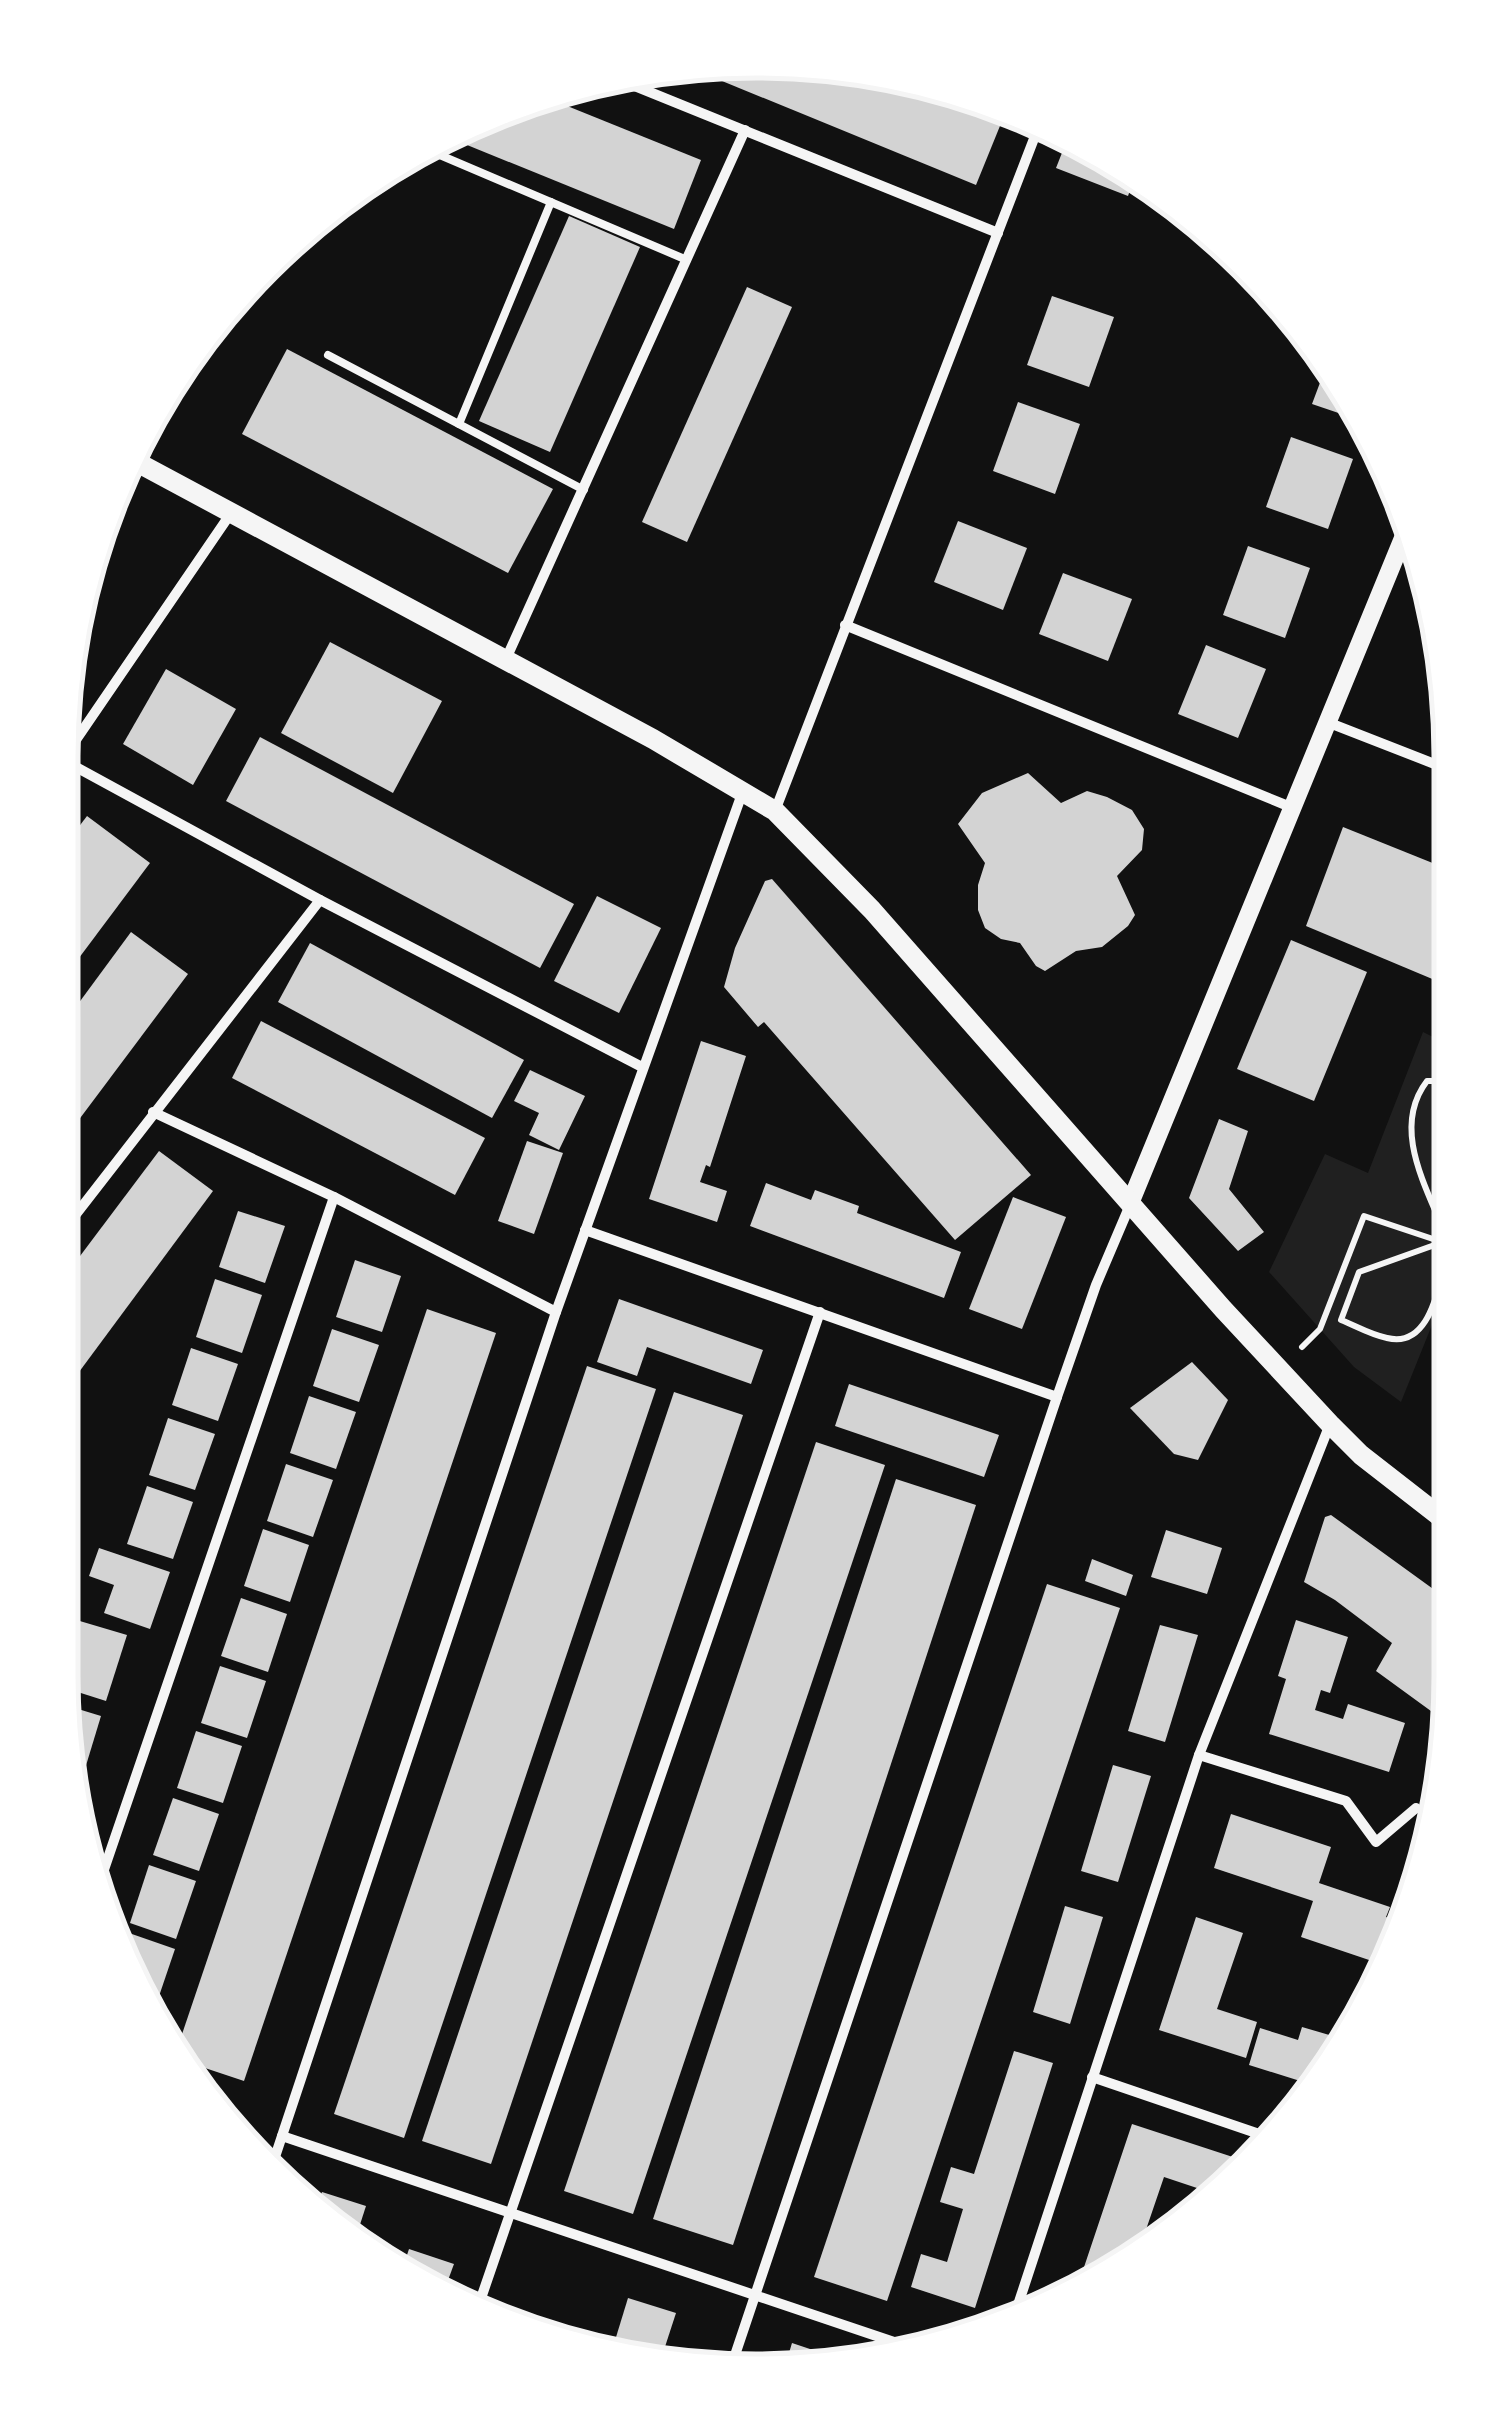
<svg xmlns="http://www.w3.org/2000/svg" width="1512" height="2431" font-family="Ubuntu,sans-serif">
	<rect width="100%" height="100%" fill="#111"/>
	<!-- green -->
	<path fill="#202020" d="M1423 1032 1449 1045 1448 1285 1401 1402 1354 1367 1269 1272 1325 1154 1368 1173Z"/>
	<!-- building -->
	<g fill="#d3d3d3">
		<path d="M801 61 917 81 1004 116 976 185 683 65Z"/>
		<path d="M540 95 701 160 674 229 445 136Z"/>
		<path d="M1069 135 1135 176 1128 196 1056 168Z"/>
		<path d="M569 216 640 247 550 452 479 421Z"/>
		<path d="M747 287 792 307 687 542 642 522Z"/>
		<path d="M1052 296 1114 317 1089 387 1027 365Z"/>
		<path d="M287 349 553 489 508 573 242 434Z"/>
		<path d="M1327 364 1359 409 1365 422 1312 404Z"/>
		<path d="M1018 402 1080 424 1055 494 993 471Z"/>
		<path d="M1291 437 1353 459 1328 529 1266 507Z"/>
		<path d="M958 521 1027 548 1003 610 934 582Z"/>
		<path d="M1248 546 1310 568 1285 638 1223 615Z"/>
		<path d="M1063 573 1132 599 1108 661 1039 634Z"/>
		<path d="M330 642 442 701 393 793 281 733Z"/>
		<path d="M1206 645 1266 669 1238 738 1178 714Z"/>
		<path d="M166 669 236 709 193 785 123 744Z"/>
		<path d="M260 737 574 904 540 968 226 801Z"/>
		<path d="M1028 773 1061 803 1087 791 1107 797 1132 810 1144 829 1142 850 1117 876 1135 915 1128 926 1102 947 1076 951 1045 971 1036 966 1020 943 1001 939 985 928 978 910V885L985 863 958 824 982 793Z"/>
		<path d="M87 816 150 863 64 978 65 845Z"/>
		<path d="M1343 827 1450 870 1449 986 1306 926Z"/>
		<path d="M772 879 1031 1175 955 1240 764 1022 758 1027 724 987 735 948 765 881Z"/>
		<path d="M597 896 661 928 619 1013 554 981Z"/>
		<path d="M131 932 188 974 63 1141 64 1023Z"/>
		<path d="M1291 940 1367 972 1314 1101 1237 1069Z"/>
		<path d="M310 943 524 1060 492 1118 278 1002Z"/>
		<path d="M261 1021 485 1138 455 1195 232 1078Z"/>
		<path d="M701 1041 746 1056 710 1167 706 1165 700 1182 727 1191 717 1222 649 1199Z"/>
		<path d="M530 1070 585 1096 559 1150 529 1135 539 1113 514 1101Z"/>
		<path d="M1219 1119 1248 1131 1229 1189 1264 1232 1238 1251 1189 1198Z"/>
		<path d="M527 1141 563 1153 534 1234 498 1221Z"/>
		<path d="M159 1151 213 1191 62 1395V1280Z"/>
		<path d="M766 1183 811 1200 815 1190 859 1206 857 1213 961 1252 944 1298 750 1226Z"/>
		<path d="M1013 1197 1066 1217 1022 1329 969 1309Z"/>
		<path d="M238 1211 285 1226 265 1283 219 1267Z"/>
		<path d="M355 1260 401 1276 382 1332 336 1317Z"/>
		<path d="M215 1279 262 1295 242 1353 196 1337Z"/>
		<path d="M619 1299 763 1350 751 1384 647 1347 637 1376 597 1362Z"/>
		<path d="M427 1309 496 1333 244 2081 184 2061 177 2049Z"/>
		<path d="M332 1329 379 1345 359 1402 313 1386Z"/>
		<path d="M191 1348 238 1364 218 1421 172 1405Z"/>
		<path d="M1192 1362 1228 1400 1198 1460 1174 1454 1130 1408Z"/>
		<path d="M587 1366 656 1389 404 2138 334 2114Z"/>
		<path d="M849 1384 999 1435 984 1477 835 1426Z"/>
		<path d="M674 1392 743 1415 491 2164 422 2141Z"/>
		<path d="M309 1396 356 1412 336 1469 290 1453Z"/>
		<path d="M168 1418 215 1434 195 1490 149 1475Z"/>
		<path d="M816 1442 885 1465 633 2214 564 2191Z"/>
		<path d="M286 1464 333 1480 313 1537 267 1521Z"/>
		<path d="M896 1479 976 1505 733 2245 653 2219Z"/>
		<path d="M147 1486 193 1502 173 1559 127 1544Z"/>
		<path d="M1331 1515 1447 1599 1446 1722 1376 1671 1392 1643 1335 1600 1304 1582 1325 1517Z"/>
		<path d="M263 1529 309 1545 290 1602 244 1586Z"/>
		<path d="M1166 1530 1222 1548 1207 1594 1151 1577Z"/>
		<path d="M99 1548 170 1572 150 1629 104 1613 114 1585 89 1576Z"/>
		<path d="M1092 1559 1133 1575 1126 1596 1085 1581Z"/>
		<path d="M1047 1584 1120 1608 887 2301 814 2277Z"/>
		<path d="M241 1598 287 1614 268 1672 221 1656Z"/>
		<path d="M73 1619 127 1635 106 1701 62 1687 60 1660Z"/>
		<path d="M1296 1620 1348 1637 1330 1693 1321 1690 1315 1710 1343 1719 1348 1704 1405 1723 1389 1772 1269 1734 1286 1679 1278 1676Z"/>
		<path d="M1160 1625 1198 1635 1165 1742 1128 1731Z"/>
		<path d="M220 1666 266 1681 247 1738 201 1723Z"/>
		<path d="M65 1705 101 1716 81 1782 77 1781Z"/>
		<path d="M196 1731 242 1746 223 1803 177 1788Z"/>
		<path d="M1113 1765 1151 1776 1118 1882 1081 1871Z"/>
		<path d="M173 1798 219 1814 199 1871 153 1855Z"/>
		<path d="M1231 1814 1331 1847 1319 1883 1390 1907 1386 1917 1404 1923 1392 1953 1376 1948 1372 1961 1301 1937 1313 1901 1214 1868Z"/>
		<path d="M1420 1851 1423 1852 1413 1890 1408 1888Z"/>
		<path d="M149 1865 196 1881 176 1939 130 1923Z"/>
		<path d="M1065 1906 1103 1917 1070 2024 1033 2012Z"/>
		<path d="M1196 1917 1243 1933 1217 2009 1257 2022 1246 2058 1159 2030Z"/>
		<path d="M129 1933 175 1949 156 2005 124 1948Z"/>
		<path d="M1302 2027 1343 2039 1316 2086 1249 2065 1260 2028 1298 2040Z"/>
		<path d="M1014 2051 1053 2063 975 2308 911 2287 921 2254 947 2262 963 2209 940 2202 951 2167 974 2174Z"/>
		<path d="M1132 2124 1242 2160 1209 2192 1164 2177 1137 2256 1078 2285Z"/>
		<path d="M322 2192 366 2206 355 2240 317 2205Z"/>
		<path d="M409 2249 454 2264 444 2291 402 2270Z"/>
		<path d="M628 2298 676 2313 662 2356 613 2347Z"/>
		<path d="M792 2343 837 2358 785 2366Z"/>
	</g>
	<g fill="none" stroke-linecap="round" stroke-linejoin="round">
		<!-- path -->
		<g stroke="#f5f5f5" stroke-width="6">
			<path d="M1443 1242 1359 1272 1341 1320C1356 1326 1371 1335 1387 1338 1430 1349 1438 1287 1448 1257"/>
			<path d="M1443 1242 1445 1234C1426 1186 1391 1128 1427 1081H1449"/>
			<path d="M1302 1347 1320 1329 1364 1216 1448 1244"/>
		</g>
		<!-- service -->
		<g stroke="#f5f5f5" stroke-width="8">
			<path d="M421 147 687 260"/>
			<path d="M328 355 584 490"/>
			<path d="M459 424 551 202"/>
		</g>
		<!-- minor -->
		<g stroke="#f5f5f5" stroke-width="10">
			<path d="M615 78 998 233"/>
			<path d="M845 625 1293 808"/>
			<path d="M506 659 745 130"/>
			<path d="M1327 722 1450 770"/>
			<path d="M65 756 231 513"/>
			<path d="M65 761 320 900 642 1067"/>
			<path d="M775 811 1040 123"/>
			<path d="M153 1112 334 1197 556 1312"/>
			<path d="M585 1230 1057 1397"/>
			<path d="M63 1231 320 900"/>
			<path d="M1199 1755 1346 1801 1376 1842 1416 1808"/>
			<path d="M96 1893 334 1197"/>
			<path d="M1092 2077 1268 2137"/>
			<path d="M282 2136 906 2346"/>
			<path d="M273 2163 556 1312 743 791"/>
			<path d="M478 2307 820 1312"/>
			<path d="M1014 2317 1199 1755 1330 1424"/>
			<path d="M731 2367 1057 1397 1096 1285 1130 1205"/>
		</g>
		<!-- tertiary -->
		<path stroke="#f5f5f5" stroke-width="18" d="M1131 1201 1408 526"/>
		<!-- secondary -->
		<path stroke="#f5f5f5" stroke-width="20" d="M131 459 653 739 775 811 872 910 1223 1309 1330 1424 1361 1455 1447 1522"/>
	</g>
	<!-- crop -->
	<path d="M0 0H1512V2431H0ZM756 78H756A678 678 0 0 1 1434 756V1676A678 678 0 0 1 756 2354H756A678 678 0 0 1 78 1676V756A678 678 0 0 1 756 78Z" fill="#fff" fill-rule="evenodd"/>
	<path fill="none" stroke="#f5f5f5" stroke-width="5" d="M756 78H756A678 678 0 0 1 1434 756V1676A678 678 0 0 1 756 2354H756A678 678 0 0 1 78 1676V756A678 678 0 0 1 756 78Z"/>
</svg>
